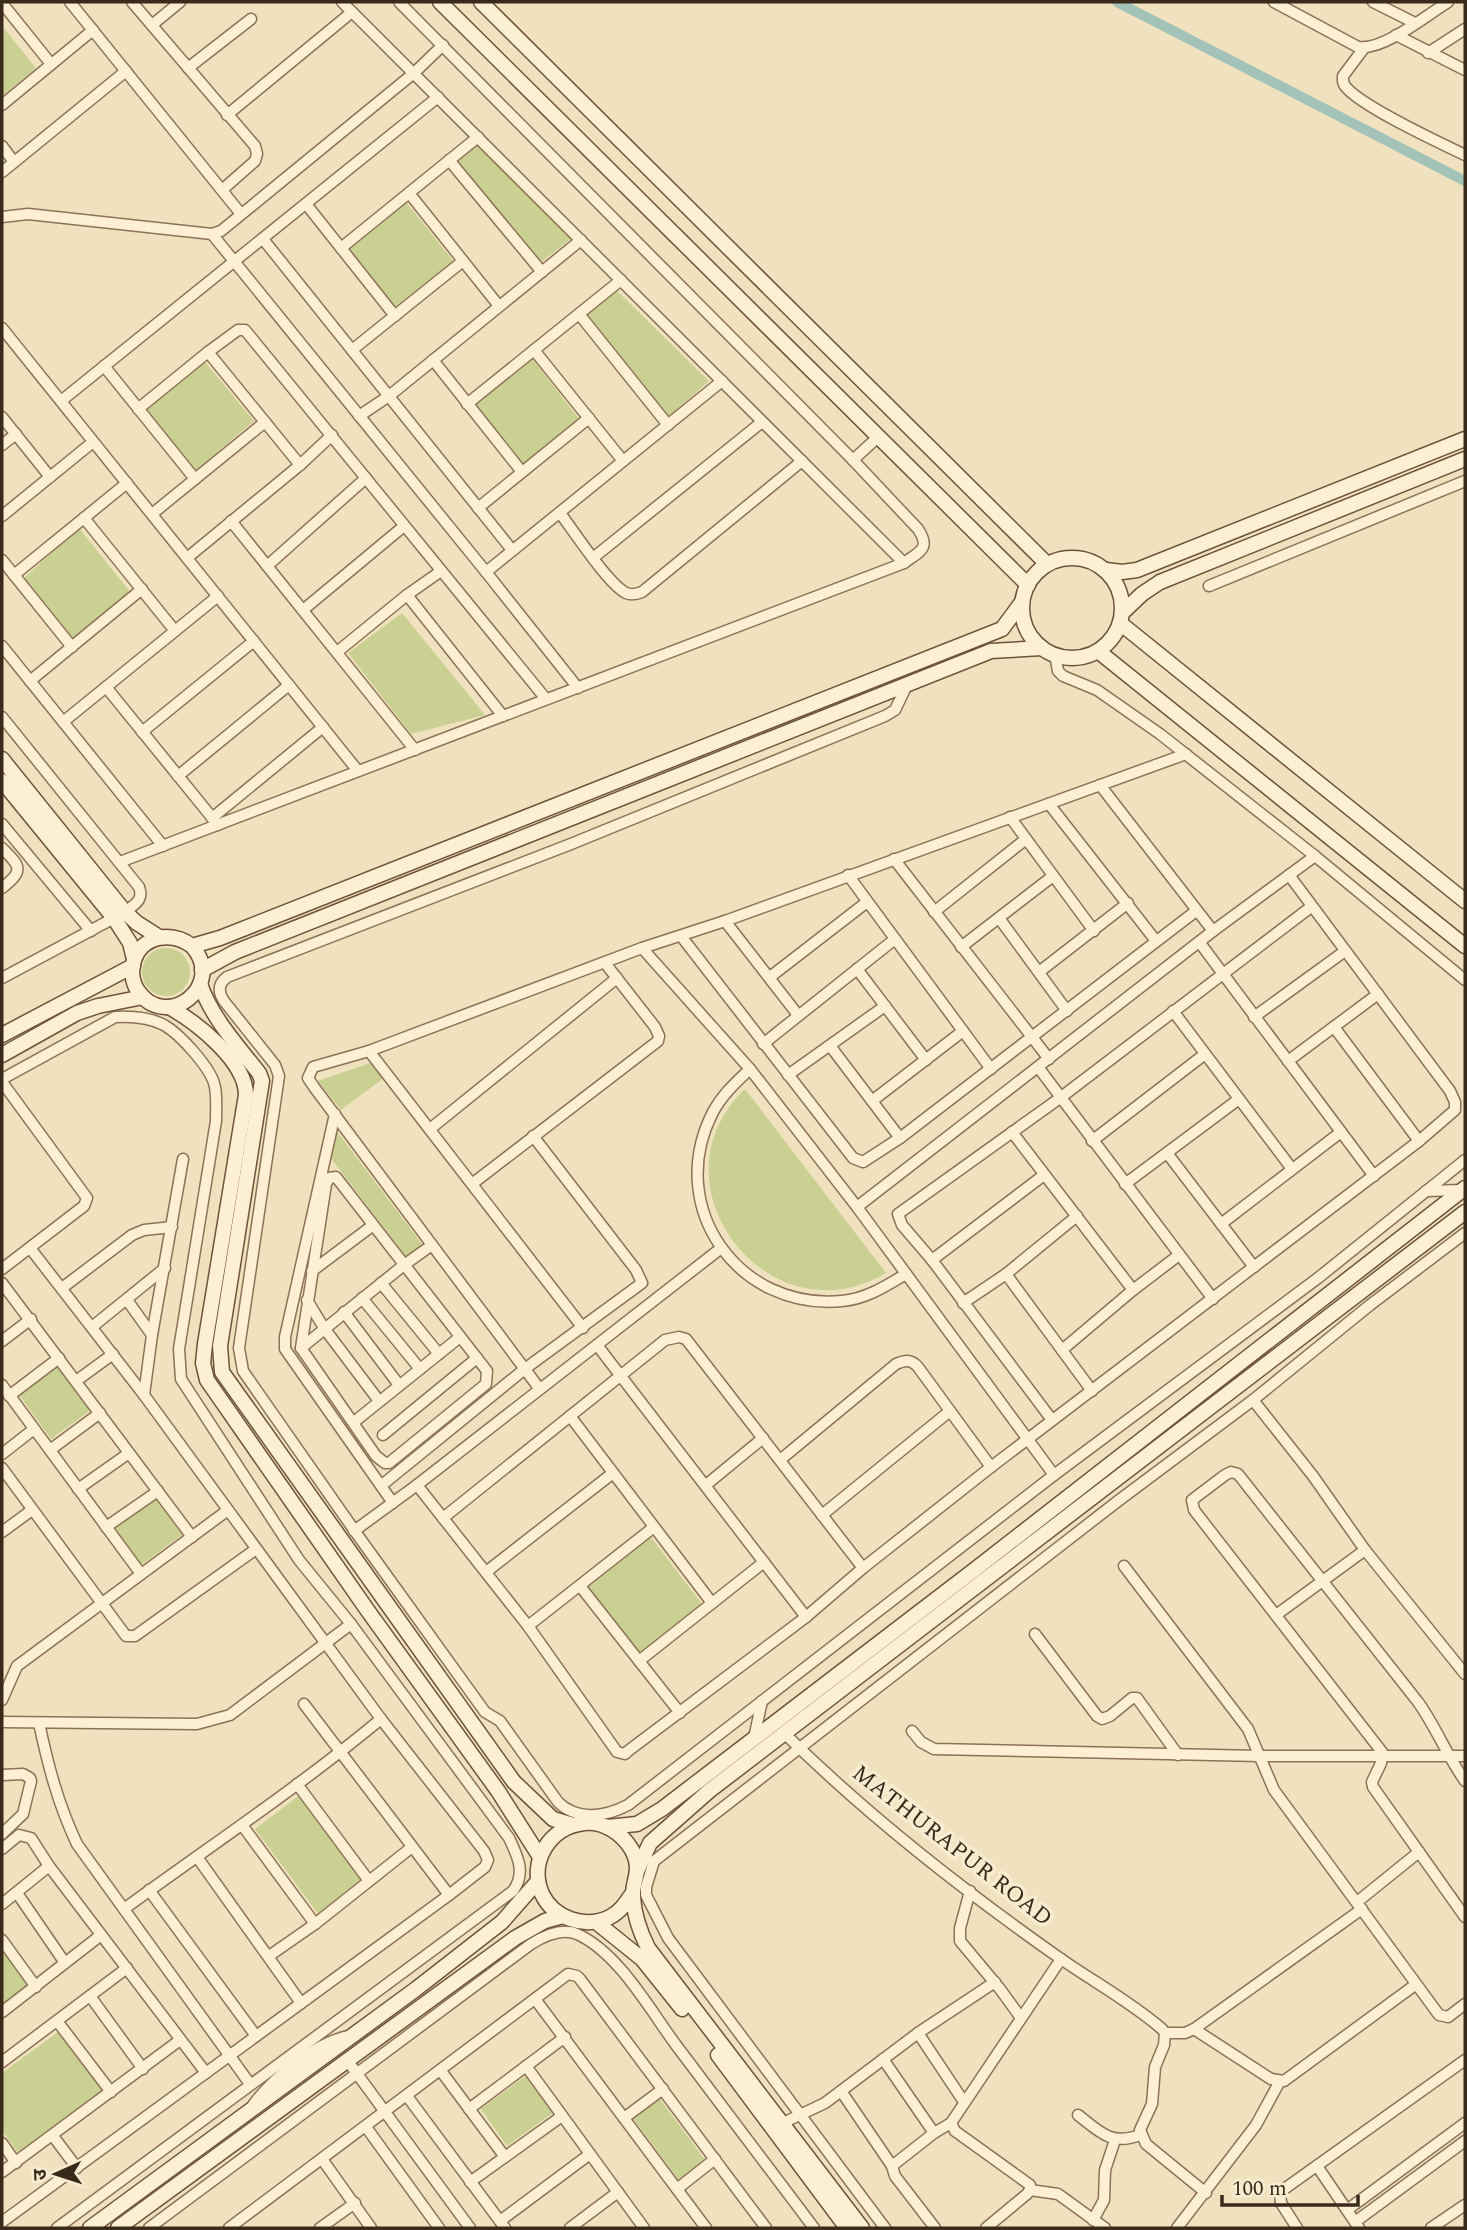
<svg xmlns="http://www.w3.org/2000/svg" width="1467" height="2230" font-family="Spectral,'Noto Sans Devanagari',serif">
	<rect width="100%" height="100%" fill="#f1e2bf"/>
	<!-- green -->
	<g fill="#cad092">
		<path d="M2 26 36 68 2 96Z"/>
		<path d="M478 145 571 239 541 262 456 162Z"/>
		<path d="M406 202 454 262 394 308 346 248Z"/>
		<path d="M617 291 709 381 668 417 585 316Z"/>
		<path d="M532 358 579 419 522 465 473 405Z"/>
		<path d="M205 362 254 421 195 471 146 408Z"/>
		<path d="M79 528 131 593 72 640 24 578Z"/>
		<path d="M402 613 485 715 411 734 348 653Z"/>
		<circle cx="166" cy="972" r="24"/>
		<path d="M373 1062 385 1077 341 1110 318 1081Z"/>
		<path d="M745 1089 886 1273C768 1343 646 1183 745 1089Z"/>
		<path d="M335 1129 425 1248 409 1260 330 1157Z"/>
		<path d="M56 1363 91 1410 51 1439 17 1392Z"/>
		<path d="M154 1497 182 1535 141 1565 114 1527Z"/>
		<path d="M650 1536 702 1604 638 1654 585 1588Z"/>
		<path d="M301 1794 365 1881 319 1915 255 1829Z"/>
		<path d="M2 1942 32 1986 2 2008Z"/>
		<path d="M62 2029 106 2090 19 2154 2 2130V2073Z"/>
		<path d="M527 2075 554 2112 507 2146 481 2109Z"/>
		<path d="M659 2098 705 2160 679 2180 633 2118Z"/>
	</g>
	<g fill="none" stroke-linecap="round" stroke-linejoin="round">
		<!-- canal -->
		<path stroke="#a3c3b9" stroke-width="10" d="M1117 2 1465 181"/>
		<!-- street casing -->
		<g stroke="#8c7256" stroke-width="13">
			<g id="street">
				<path d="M70 2 241 214"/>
				<path d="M132 2 255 146 257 154 255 161 222 190"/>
				<path d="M342 2 904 563"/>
				<path d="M1274 2 1358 47C1383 51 1427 15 1448 2"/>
				<path d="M1373 2 1415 23"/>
				<path d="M2 3 51 64"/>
				<path d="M152 25 180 2"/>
				<path d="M1396 35 1465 70"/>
				<path d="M1364 48 1343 76C1343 80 1342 82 1345 86 1360 106 1440 143 1465 155"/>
				<path d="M1428 53 1465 29"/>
				<path d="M188 68 251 19"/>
				<path d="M2 105 93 30"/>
				<path d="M227 115 352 12"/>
				<path d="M2 146 14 162"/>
				<path d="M449 160 542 272"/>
				<path d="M2 172 126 71"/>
				<path d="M409 193 499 306"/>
				<path d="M306 204 395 316"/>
				<path d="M2 217 28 214 212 234 221 231 414 73 443 45"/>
				<path d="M212 234 486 572 578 688"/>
				<path d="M263 239 512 550"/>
				<path d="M341 248 478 137"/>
				<path d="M579 314 668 425"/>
				<path d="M2 328 358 771"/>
				<path d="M352 350 463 261"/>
				<path d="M534 350 623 461"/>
				<path d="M208 352 300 465"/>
				<path d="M433 360 522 472"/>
				<path d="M104 366 195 479"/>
				<path d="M61 401 438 97"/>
				<path d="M467 404 621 280"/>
				<path d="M138 409 208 352 238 330H245L546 699"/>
				<path d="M359 416 389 396 581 240"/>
				<path d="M2 417 50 477"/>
				<path d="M2 445 16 434"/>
				<path d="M853 460 878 437"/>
				<path d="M478 508 589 418"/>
				<path d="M560 513C573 530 608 584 626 593 631 595 637 594 642 592L802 461"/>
				<path d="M152 514 265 422"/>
				<path d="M2 516 93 442"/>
				<path d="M84 518 175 631"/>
				<path d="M231 521 415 750"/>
				<path d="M187 558 300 465 332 435"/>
				<path d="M593 558 762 422"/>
				<path d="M2 560 72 647"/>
				<path d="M267 566 366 478"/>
				<path d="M486 572 722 381"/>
				<path d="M14 575 127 483"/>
				<path d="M1209 586 1465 481"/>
				<path d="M407 595 503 716"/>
				<path d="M303 610 404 526"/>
				<path d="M2 646 163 846"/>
				<path d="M337 652 407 595 441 571"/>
				<path d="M1055 655 1058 671 1063 676 1097 690 1160 734 1315 856 1465 980"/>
				<path d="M30 681 142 589"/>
				<path d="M106 687 218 825"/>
				<path d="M906 687 895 710 885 716 571 844 227 977C218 984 218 992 224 1001L275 1065 279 1076 239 1348 243 1371 359 1537 485 1712 500 1721 558 1802C577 1821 605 1817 628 1805L1054 1475 1318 1278 1465 1160"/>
				<path d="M2 717 139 887C144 900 135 904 125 912"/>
				<path d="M63 722 218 596"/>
				<path d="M142 732 254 641"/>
				<path d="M178 776 289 685"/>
				<path d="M1100 785 1213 931"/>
				<path d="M1049 804 1156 941"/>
				<path d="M1010 817 1094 931"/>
				<path d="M212 818 323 727"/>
				<path d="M2 824 91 931"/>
				<path d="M2 848C20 866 25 870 2 888"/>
				<path d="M894 859 1049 1059"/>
				<path d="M120 862 904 563C920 551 931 549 918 529L853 460 399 2"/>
				<path d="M848 875 991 1069"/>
				<path d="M934 912 1026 839"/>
				<path d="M999 918 1067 1011"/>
				<path d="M725 921 798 1015"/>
				<path d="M681 936 853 1158 863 1162 900 1138 1196 911"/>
				<path d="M1200 943 1374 1176"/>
				<path d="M961 947 1053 876"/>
				<path d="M642 948 750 1069 857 1207 1054 1475"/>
				<path d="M857 969 926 1060"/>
				<path d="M1039 972 1128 903"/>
				<path d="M770 977 867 902"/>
				<path d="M2 978 114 918"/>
				<path d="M1173 1011 1292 1169"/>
				<path d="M1254 1017 1345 951"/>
				<path d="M1334 1027 1419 1141"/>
				<path d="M763 1044 895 939"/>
				<path d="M831 1047 900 1138"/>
				<path d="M369 1051 583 1328"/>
				<path d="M1288 1061 1378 994"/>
				<path d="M1038 1067 1213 1299"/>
				<path d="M750 1069C735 1083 721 1096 712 1114 665 1208 739 1311 842 1301 866 1299 886 1286 906 1274"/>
				<path d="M788 1075 885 1006"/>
				<path d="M2 1079 115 1017C132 1016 149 1017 164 1025 180 1034 212 1069 215 1087 217 1098 216 1110 216 1121L179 1349 181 1379 299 1560 351 1624 509 1838C518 1857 526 1873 513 1891L57 2228"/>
				<path d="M2 1082 87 1198 84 1206 2 1269"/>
				<path d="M872 1101 963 1031"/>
				<path d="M335 1114 285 1337V1349L393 1503"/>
				<path d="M430 1129 617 978"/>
				<path d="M1012 1132 1133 1290"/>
				<path d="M1092 1141 1205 1054"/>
				<path d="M1167 1153 1254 1267"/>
				<path d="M336 1177 487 1371 486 1384 389 1463H385L376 1456 301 1348 326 1184 329 1178Z"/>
				<path d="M472 1184 658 1041 659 1036 655 1027 605 963"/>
				<path d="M1125 1184 1239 1099"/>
				<path d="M1426 1191 1462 1190"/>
				<path d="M857 1207 1213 931 1315 856"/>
				<path d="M1221 1224 1341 1132"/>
				<path d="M932 1260 1044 1175"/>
				<path d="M312 1271 372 1226"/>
				<path d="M1006 1274 1092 1391"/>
				<path d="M2 1283 192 1537"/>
				<path d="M381 1283 439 1354"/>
				<path d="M62 1288 132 1235 144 1230 172 1227"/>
				<path d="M362 1298 420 1369"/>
				<path d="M127 1300 152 1335"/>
				<path d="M307 1300 324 1328 379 1401"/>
				<path d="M963 1303 1006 1274 1077 1216"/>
				<path d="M344 1312 399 1385"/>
				<path d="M92 1327 165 1268"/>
				<path d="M2 1341 31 1319"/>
				<path d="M597 1345 806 1617"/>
				<path d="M301 1348 404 1265 432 1245"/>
				<path d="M1062 1350 1133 1290 1179 1255"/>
				<path d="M76 1381 113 1354"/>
				<path d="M2 1385 141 1574"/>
				<path d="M539 1388 314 1087 308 1078 313 1067 369 1051 642 948 725 921 1186 754"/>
				<path d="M144 1395 152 1335 183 1159"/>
				<path d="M9 1396 59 1358"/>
				<path d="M1253 1400 1313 1476 1365 1550 1465 1674"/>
				<path d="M570 1416 712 1603"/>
				<path d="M1052 1420 932 1260 902 1225 898 1214 1060 1098 1311 907"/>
				<path d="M354 1422 460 1337"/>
				<path d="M383 1435 477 1358"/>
				<path d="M50 1450 100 1413"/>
				<path d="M2 1454 34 1429"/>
				<path d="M780 1460 896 1364C905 1360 911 1359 918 1367L991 1467"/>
				<path d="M2 1468 126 1636H135L256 1549"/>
				<path d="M382 1485 526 1368 642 1283 636 1270 533 1136"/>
				<path d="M417 1485 528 1626 617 1752 625 1754 628 1751 806 1617 863 1568 991 1467 1419 1141 1455 1110V1102L1450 1091 1289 875"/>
				<path d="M706 1485 763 1438"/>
				<path d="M78 1489 129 1453"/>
				<path d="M822 1515 950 1411"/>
				<path d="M443 1518 665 1340 679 1337 686 1339 863 1568"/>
				<path d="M106 1527 158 1491"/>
				<path d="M354 1531 417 1485 720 1249"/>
				<path d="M2 1532 32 1510"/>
				<path d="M1124 1566 1248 1729 1274 1790 1439 2015 1448 2017 1465 2004"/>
				<path d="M486 1572 613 1473"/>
				<path d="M580 1586 680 1713"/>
				<path d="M1276 1615 1365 1550"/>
				<path d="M528 1626 654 1527"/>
				<path d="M1035 1634 1097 1716 1102 1719 1110 1716 1132 1698H1137L1178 1755"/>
				<path d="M639 1661 764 1562"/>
				<path d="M2 1700 17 1666 228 1510"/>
				<path d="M304 1704 449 1895"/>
				<path d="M2 1722 197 1724 230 1715 351 1624"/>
				<path d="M39 1723C48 1765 58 1804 77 1844L250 2084"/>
				<path d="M912 1731 921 1742 934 1749 1260 1756H1465"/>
				<path d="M784 1733C868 1816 964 1891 1061 1959 1094 1982 1131 2002 1162 2029L1165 2033 1164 2045 1155 2067 1152 2104 1140 2130 1146 2144 1206 2193"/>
				<path d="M754 1738 762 1701"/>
				<path d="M2 1775 23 1774 30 1778 31 1781 23 1814 2 1834"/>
				<path d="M1465 1781C1447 1756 1436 1727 1418 1702L1238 1474 1231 1472 1225 1475 1192 1500 1194 1510 1382 1752 1381 1763 1372 1782 1373 1787 1465 1917"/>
				<path d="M297 1784 369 1881"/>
				<path d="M242 1825 315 1924"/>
				<path d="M2 1849 19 1835 31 1838 49 1866 206 2073"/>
				<path d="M197 1857 301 2003"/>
				<path d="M149 1890 256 2036"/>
				<path d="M970 1891 960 1928V1941L1000 1989 1021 2018"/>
				<path d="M17 1893 65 1963"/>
				<path d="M1357 1902 1419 1852"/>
				<path d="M2 1904 49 1866"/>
				<path d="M124 1909C210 1846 299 1787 381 1719"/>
				<path d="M2 1940 36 1987"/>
				<path d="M269 1956 315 1924 412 1847"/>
				<path d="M90 1996 143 2069"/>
				<path d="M535 1999 706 2228"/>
				<path d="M2 2012 101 1935"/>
				<path d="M57 2021 111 2092"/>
				<path d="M1194 2029 1271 2079 1284 2081 1415 1985"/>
				<path d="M918 2033 964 2102"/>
				<path d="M1165 2033H1185L1194 2029 1362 1909"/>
				<path d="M883 2059 934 2133"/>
				<path d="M347 2060 470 2228"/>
				<path d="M2 2062 127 1968"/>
				<path d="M526 2066 644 2228"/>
				<path d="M441 2071 505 2157"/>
				<path d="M841 2091 892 2166"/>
				<path d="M407 2096 505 2228"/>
				<path d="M253 2105C272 2079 316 2042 349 2036"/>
				<path d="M469 2109 565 2037"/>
				<path d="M1078 2115C1100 2132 1111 2146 1140 2135"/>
				<path d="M624 2118 663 2089"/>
				<path d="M783 2123 825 2103 918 2033 995 1982"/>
				<path d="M366 2127 439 2228"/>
				<path d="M53 2136 77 2168"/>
				<path d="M2 2143 16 2163"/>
				<path d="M322 2159 371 2228"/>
				<path d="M1317 2166 1359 2228"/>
				<path d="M2 2172 180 2040"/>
				<path d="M470 2182 562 2116"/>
				<path d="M677 2189 715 2159"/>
				<path d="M1030 2190 1058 2194 1105 2228"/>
				<path d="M1347 2210 1465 2123"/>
				<path d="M1093 2220 1104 2200 1105 2170 1115 2140"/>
				<path d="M500 2221 590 2154"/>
				<path d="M2 2222 449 1895 485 1867 488 1860 484 1851 381 1719 144 1395 30 1248"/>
				<path d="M1355 2222 1465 2141"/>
				<path d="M149 2228 531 1944C544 1936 562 1928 577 1934 618 1952 650 2010 676 2045 722 2106 768 2167 814 2228"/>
				<path d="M229 2228 568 1974 577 1976 580 1979 766 2228"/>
				<path d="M320 2228 355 2203"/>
				<path d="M570 2228 618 2192"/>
				<path d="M885 2228 668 1938 646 1895V1887L654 1861 1118 1501 1253 1400 1370 1305 1465 1233"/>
				<path d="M935 2228 895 2176 892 2166 934 2133 951 2123"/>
				<path d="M986 2228 1027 2194 1030 2190V2185L955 2131 951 2123 1061 1959"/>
				<path d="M1177 2228 1256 2125 1280 2081"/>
				<path d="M1297 2228 1281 2203 1280 2192 1465 2060"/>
				<path d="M1431 2228 1465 2205"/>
			</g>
		</g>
		<!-- secondary casing -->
		<g stroke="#6e5339" stroke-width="17">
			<g id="secondary">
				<path d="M440 2 1028 585"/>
				<path d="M481 2 1047 564"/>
				<circle cx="1072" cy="608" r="50"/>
				<path d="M1106 570 1122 572 1137 570 1465 439"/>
				<path d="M1122 613 1142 594 1160 582 1465 459"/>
				<path d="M1120 623 1465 901"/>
				<path d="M1098 651 1465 946"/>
				<path d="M2 759 125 912 137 923 159 937"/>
				<path d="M2 781 114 918 130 943 134 959"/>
				<path d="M192 946C227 986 166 1032 138 991 132 982 131 970 134 960 143 935 172 931 192 946L220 938 1002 629 1022 602"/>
				<path d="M202 970 235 952 991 651 1042 648"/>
				<path d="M200 984C212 1018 237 1045 259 1073L262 1081 220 1346 222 1372 514 1782 553 1819 573 1825"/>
				<path d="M169 1007C196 1022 246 1061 246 1095L205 1344 203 1363 207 1380 368 1611 498 1791 540 1857"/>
				<path d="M2 1035 133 966"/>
				<path d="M2 1055 77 1013 98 1006 143 997"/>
				<path d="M607 1827 637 1824 662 1809 973 1571 1465 1188"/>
				<path d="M637 1871 650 1843 709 1791 1465 1212"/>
				<path d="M632 1894C626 1903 620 1912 610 1917 585 1929 554 1919 542 1894 528 1861 550 1827 584 1823 604 1821 622 1833 632 1850 643 1871 632 1880 633 1897 634 1914 640 1932 648 1948L862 2228"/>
				<path d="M596 1922 642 1959 682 2009"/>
				<path d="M718 2055 847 2228"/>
				<path d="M90 2228 416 1989 502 1922 538 1881"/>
				<path d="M118 2228 515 1938 545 1921 563 1916"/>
			</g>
		</g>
		<!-- street -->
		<use href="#street" stroke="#fcefd3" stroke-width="10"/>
		<!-- secondary -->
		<use href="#secondary" stroke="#fcefd3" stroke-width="14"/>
	</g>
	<g text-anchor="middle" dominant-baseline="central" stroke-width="7" stroke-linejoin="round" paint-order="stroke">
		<!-- street labels -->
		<g font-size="23" fill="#3a2a1c" stroke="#f8ecd0">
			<text transform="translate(952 1846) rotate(38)">MATHURAPUR ROAD</text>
		</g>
	</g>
	<!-- border -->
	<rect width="1467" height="2230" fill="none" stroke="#3a2a1c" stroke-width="7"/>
	<!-- north arrow -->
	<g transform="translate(56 2174) rotate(267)" stroke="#f8ecd0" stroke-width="5" paint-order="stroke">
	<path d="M0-5L12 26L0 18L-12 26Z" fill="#3a2a1c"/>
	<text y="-10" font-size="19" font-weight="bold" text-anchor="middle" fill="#3a2a1c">उ</text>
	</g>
	<!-- scale -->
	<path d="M1222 2195v10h136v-10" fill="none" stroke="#3a2a1c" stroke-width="3.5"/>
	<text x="1232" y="2195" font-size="21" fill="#3a2a1c" stroke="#f8ecd0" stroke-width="5" paint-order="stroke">100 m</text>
</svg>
